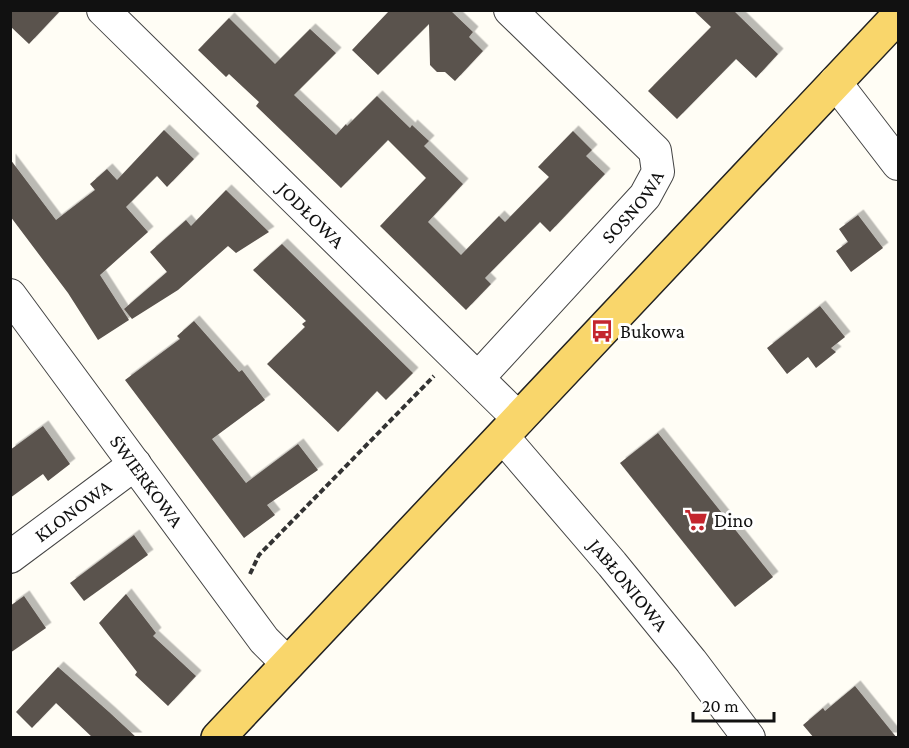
<svg xmlns="http://www.w3.org/2000/svg" width="909" height="748" font-family="'Crimson Pro',serif">
	<defs>
		<filter id="shadow"><feDropShadow dx="5.5" dy="-5.5" stdDeviation="0" flood-color="#0004"/></filter>
	</defs>
	<rect width="100%" height="100%" fill="#fffdf5"/>
	<!-- building -->
	<g fill="#5a524d" filter="url(#shadow)">
		<path d="M10 10H61L29 44 10 26Z"/>
		<path d="M390 10H450L473 32 469 37 483 51 455 81 445 72H437L430 65 429 24 378 75 352 50Z"/>
		<path d="M693 10H733L778 54 756 78 736 59 677 119 648 91 711 27Z"/>
		<path d="M229 18 275 64 310 29 336 53 294 95 336 135 346 124 347 126 377 96 410 128 412 125 429 141 424 146 463 184 428 222 461 255 499 216 505 222 549 177 538 167 573 131 592 150 586 156 605 174 550 232 540 222 485 278 491 284 466 310 380 226 426 178 388 140 341 188 256 106 259 102 229 74 226 77 198 50Z"/>
		<path d="M164 130 194 159 167 187 157 176 126 207 148 232 100 275 129 320 98 340 68 293 10 216V159L56 220 95 190 90 184 107 169 117 180Z"/>
		<path d="M226 190 269 232 236 253 228 246 178 290 132 319 124 309 167 272 150 252 186 220 191 226Z"/>
		<path d="M858 215 883 248 851 272 836 251 848 242 839 229Z"/>
		<path d="M282 244 413 373 386 400 377 391 338 432 267 364 305 327 302 324 306 321 253 270Z"/>
		<path d="M820 306 845 337 831 348 836 352 816 368 808 357 787 374 767 348Z"/>
		<path d="M194 321 239 372 242 370 265 400 212 439 246 483 298 444 318 470 267 505 275 515 244 538 125 380 180 339 177 336Z"/>
		<path d="M43 426 70 464 48 481 43 474 10 498V450Z"/>
		<path d="M658 433 773 577 735 607 620 463Z"/>
		<path d="M134 535 148 555 84 601 70 583Z"/>
		<path d="M126 594 156 633 153 636 196 676 168 706 135 675 137 672 99 623Z"/>
		<path d="M24 596 46 628 10 653V606Z"/>
		<path d="M58 667 109 712 137 738H93L56 703 32 728 16 712Z"/>
		<path d="M855 686 897 738H814L803 725 823 708 825 711Z"/>
	</g>
	<g fill="none" stroke-linecap="round" stroke-linejoin="round">
		<!-- minor casing -->
		<g stroke="#444" stroke-width="34">
			<g id="minor">
				<path id="s1" d="M103 10 519 419"/>
				<path d="M835 82 898 164"/>
				<path id="s2" d="M10 295 264 640 288 664"/>
				<path id="s3" d="M478 378 645 196 658 172 655 151 510 10"/>
				<path id="s4" d="M503 437 612 564 691 661 749 738"/>
				<path id="s5" d="M10 557 135 464"/>
			</g>
		</g>
		<!-- major casing -->
		<g stroke="#222" stroke-width="36">
			<path id="major" d="M218 738 898 16"/>
		</g>
		<!-- path -->
		<path stroke="#333" stroke-width="4" stroke-dasharray="6 3" stroke-linecap="butt" d="M250 574 259 555 434 376"/>
		<!-- minor -->
		<use href="#minor" stroke="#fff" stroke-width="32"/>
		<!-- major -->
		<use href="#major" stroke="#f9d66b" stroke-width="33"/>
	</g>
	<!-- icons -->
	<defs>
		<g id="bus-bare" transform="scale(1.8)"><path d="M-5-6H5V4H4V6H2V4H-2V6H-4V4H-5ZM-3.5-4V0h7V-4ZM-3.5 1.2v1.5H-2V1.2ZM2 1.2v1.5H3.5V1.2Z" fill="#c4262e" stroke="#fff" stroke-width="2.5" paint-order="stroke"/></g>
		<g id="supermarket-bare" transform="scale(1.8)"><path d="M-6-5.5h2.5l.6 2H6L4.5 2H-2.5L-4.4-4H-6ZM-1.5 3.2a1.3 1.3 0 1 0 .1 0ZM3 3.2a1.3 1.3 0 1 0 .1 0Z" fill="#c4262e" stroke="#fff" stroke-width="2.5" paint-order="stroke"/></g>
	</defs>
	<g fill-rule="evenodd">
		<use href="#bus-bare" x="602" y="331"/>
		<use href="#supermarket-bare" x="696" y="520"/>
	</g>
	<g text-anchor="middle" dominant-baseline="central" stroke-width="6" stroke-linejoin="round" paint-order="stroke">
		<!-- street labels -->
		<g font-size="20" fill="#111" stroke="#fff">
			<text stroke="none"><textPath href="#s3" startOffset="231">SOSNOWA</textPath></text>
			<text stroke="none"><textPath href="#s1" startOffset="292">JODŁOWA</textPath></text>
			<text stroke="none"><textPath href="#s2" startOffset="231">ŚWIERKOWA</textPath></text>
			<text stroke="none"><textPath href="#s5" startOffset="78">KLONOWA</textPath></text>
			<text stroke="none"><textPath href="#s4" startOffset="194">JABŁONIOWA</textPath></text>
		</g>
		<!-- poi labels -->
		<g font-size="20" fill="#111" stroke="#fff" text-anchor="start">
			<text x="620" y="331">Bukowa</text>
			<text x="714" y="520">Dino</text>
		</g>
	</g>
	<!-- border -->
	<rect width="909" height="748" fill="none" stroke="#111111" stroke-width="24"/>
	<!-- scale -->
	<path d="M693 712v9h81v-9" fill="none" stroke="#111111" stroke-width="3"/>
	<text x="702" y="712" font-size="18" fill="#111111" stroke="#ffffff" stroke-width="4.5" paint-order="stroke">20 m</text>
</svg>
